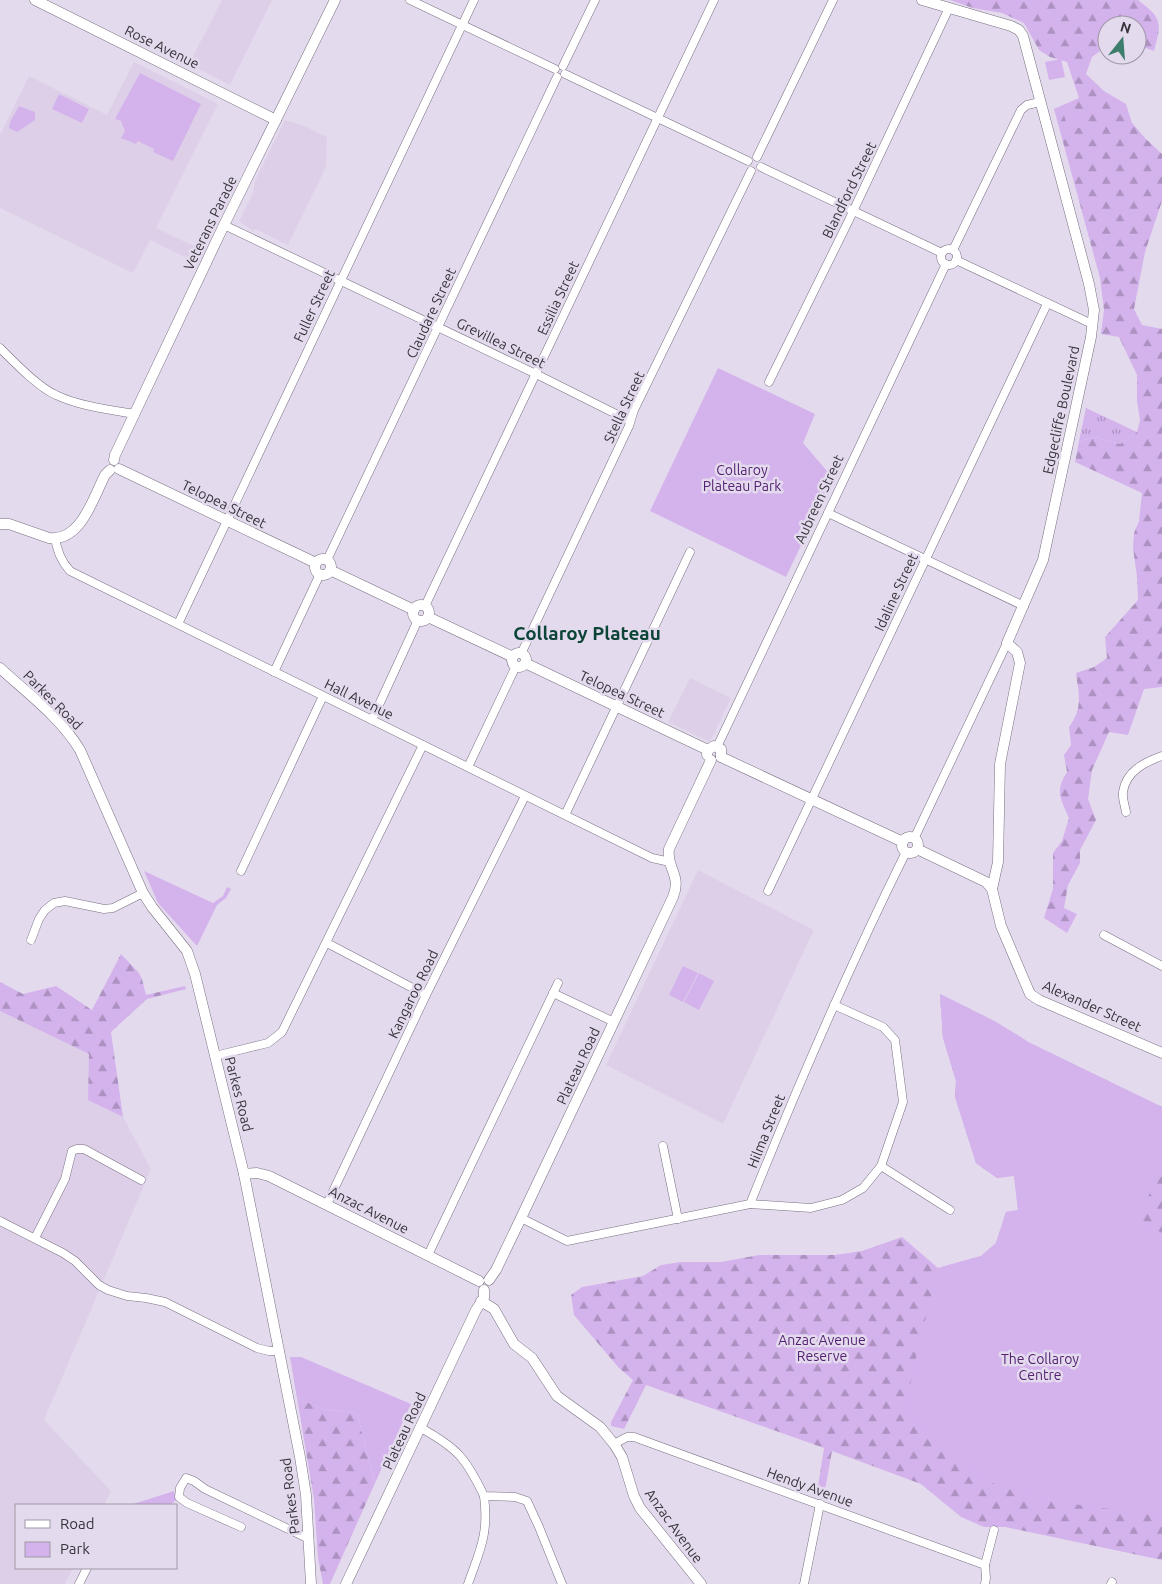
<svg xmlns="http://www.w3.org/2000/svg" width="1162" height="1584" font-family="Ubuntu,sans-serif">
	<defs>
		<pattern id="grass-tufts" width="24" height="20" patternUnits="userSpaceOnUse" patternTransform="scale(1.25)"><rect width="24" height="20" fill="#d4b3ed"/><path d="M3 7l-1-3M5 7V3M7 7l1-3M15 17l-1-3M17 17v-4M19 17l1-3" fill="none" stroke="#ad92c1"/></pattern>
		<pattern id="forest-firs" width="22" height="20" patternUnits="userSpaceOnUse" patternTransform="scale(1.25)"><rect width="22" height="20" fill="#d4b3ed"/><path d="M5 1l3.5 6h-7zM16 11l3.5 6h-7z" fill="#ad92c1"/></pattern>
	</defs>
	<rect width="100%" height="100%" fill="#e4daed"/>
	<!-- built -->
	<g fill="#decfe9">
		<path d="M222 0H272L230 85 189 64Z"/>
		<path d="M134 62 218 104 156 228 198 248 201 247 193 265 191 260 150 240 133 273 0 208V135L29 76 107 115Z"/>
		<path d="M285 120 304 126 327 137 326 167 288 245 255 229 253 231 239 221 253 193 255 181Z"/>
		<path d="M690 678 731 698 710 742 668 722Z"/>
		<path d="M698 870 814 930 723 1124 606 1065Z"/>
		<path d="M0 1011 89 1054 90 1100 123 1117 151 1169 44 1420 111 1491 104 1505H16V1568H73L65 1584H0Z"/>
	</g>
	<!-- grass -->
	<path fill="url(#grass-tufts)" d="M1086 408 1137 432 1120 444 1095 437 1079 441Z"/>
	<!-- forest -->
	<g fill="url(#forest-firs)">
		<path d="M950 0H1138C1162 18 1162 22 1154 51L1137 45V25H1107V46L1092 57 1086 74 1104 91 1126 104 1132 123 1146 139 1162 154V201L1145 252 1134 309 1142 325 1162 329V687L1144 689 1128 735 1109 732 1092 770 1088 799 1096 820 1080 850V863L1068 885 1064 908 1077 914 1067 933 1044 918 1053 889V853L1062 841 1069 818C1060 798 1055 791 1067 772L1064 755 1071 745 1069 727C1083 708 1079 696 1076 673L1094 667 1107 658 1105 637 1138 600 1137 577 1133 548 1134 533 1139 521 1142 493 1075 462 1079 441 1095 437 1120 444 1137 432 1140 420 1137 401V375L1119 337 1101 334 1104 310 1100 278 1054 109 1079 98 1067 62 1050 57 1039 50 1024 23 1002 13 973 8Z"/>
		<path d="M121 954 139 973 142 979 146 995 185 986 186 989 147 999 111 1032 123 1117 88 1100 89 1054 0 1011V982L23 994 56 986 92 1010Z"/>
		<path d="M940 994 996 1022 1030 1043 1162 1107V1560L1005 1527H984L961 1517 921 1484 832 1451 824 1496 817 1493 824 1448 646 1385 624 1429 611 1426V1422L633 1380 619 1368 574 1315 571 1295 582 1287 643 1276 661 1265 681 1262H721L759 1255H835L862 1251 902 1237 938 1268 981 1256 996 1243 1006 1212 1018 1210 1014 1176 997 1178 976 1163 955 1097 956 1081 943 1038Z"/>
		<path d="M297 1398 323 1409 357 1413 375 1483 330 1584H323L318 1558 314 1499Z"/>
	</g>
	<!-- green -->
	<g fill="#d4b3ed">
		<path d="M1061 59 1065 77 1049 80 1045 62Z"/>
		<path d="M140 73 201 104 173 161 153 152 154 149 138 141 136 144 121 138 125 131 121 121 115 119Z"/>
		<path d="M59 94 89 109 82 123 52 109Z"/>
		<path d="M1074 105 1081 127 1069 131 1062 109Z"/>
		<path d="M19 106 35 112V120L17 132 9 128 10 122Z"/>
		<path d="M718 368 815 414 803 443 833 478 786 577 650 511Z"/>
		<path d="M144 871 213 903 223 896 227 887 231 889 226 898 217 905 197 946 158 903Z"/>
		<path d="M683 966 698 973 683 1002 669 995Z"/>
		<path d="M699 973 714 981 699 1010 684 1002Z"/>
		<path d="M940 994 996 1022 1030 1043 1162 1107V1167L1138 1219 1162 1233V1516L1044 1500 986 1481 905 1411 916 1358 938 1268 981 1256 996 1243 1006 1212 1018 1210 1014 1175 997 1178 976 1163 955 1097 956 1081 943 1038Z"/>
		<path d="M290 1357H301L411 1404 375 1483 357 1413 323 1409 297 1398Z"/>
		<path d="M174 1491 176 1500 170 1505H130Z"/>
	</g>
	<g fill="none" stroke-linecap="round" stroke-linejoin="round">
		<!-- minor casing -->
		<g stroke="#796f80" stroke-width="9">
			<g id="minor">
				<path d="M410 0 555 69"/>
				<path d="M563 66 595 0"/>
				<path d="M565 74 748 161"/>
				<path d="M757 157 833 0"/>
				<path d="M761 167 942 253"/>
				<path d="M224 225 536 374 630 421"/>
				<circle cx="949" cy="257" r="8"/>
				<path d="M953 250 1021 110 1027 105 1040 102"/>
				<path d="M956 260 1092 324"/>
				<path d="M0 348C14 362 38 387 56 395 79 406 110 410 135 414"/>
				<path d="M769 382 848 222 949 8"/>
				<path d="M828 513 1024 606"/>
				<path d="M55 539C58 552 61 561 70 571L652 858 670 862"/>
				<path d="M327 560 557 77"/>
				<path d="M425 606 714 0"/>
				<path d="M178 624 474 0"/>
				<path d="M521 654 629 426 634 410 751 171"/>
				<path d="M274 672 320 574"/>
				<path d="M372 720 418 620"/>
				<path d="M717 747 946 264"/>
				<path d="M468 767 516 666"/>
				<path d="M1126 812C1125 806 1122 798 1123 792 1126 771 1145 762 1162 756"/>
				<path d="M565 815 690 552"/>
				<path d="M914 839 1007 643"/>
				<path d="M241 871 323 696"/>
				<path d="M768 891 1047 304"/>
				<path d="M1104 935 1162 966"/>
				<path d="M31 940 39 919 45 910 54 903 65 901 104 909 113 908 143 893"/>
				<path d="M327 943 426 995"/>
				<path d="M553 993 614 1022"/>
				<path d="M215 1056 268 1043 282 1032 423 745"/>
				<path d="M663 1146 678 1219"/>
				<path d="M881 1166 950 1210"/>
				<path d="M327 1204 426 995 525 796"/>
				<path d="M750 1204 811 1208 842 1200 863 1188 881 1166 903 1102 895 1040 883 1027 834 1005"/>
				<path d="M521 1218 567 1241 750 1204C798 1085 849 967 906 852"/>
				<path d="M0 1221 63 1253 75 1261 99 1285 108 1290 127 1296 146 1298 165 1302 257 1348 269 1351H279"/>
				<path d="M35 1238 65 1179 72 1151 77 1149H84L141 1180"/>
				<path d="M428 1255 558 983"/>
				<path d="M421 1428C457 1448 466 1458 484 1496L515 1497 527 1501 539 1527 562 1584"/>
				<path d="M614 1444 627 1437H634L985 1565 986 1578 985 1584"/>
				<path d="M241 1527 187 1503 179 1497 180 1488 186 1478 194 1481 205 1489 309 1539"/>
				<path d="M985 1565 994 1530"/>
				<path d="M79 1584 87 1568"/>
				<path d="M468 1584C480 1550 489 1534 484 1496"/>
				<path d="M804 1584 820 1504"/>
				<path d="M1111 1584 1112 1582"/>
			</g>
		</g>
		<!-- tertiary casing -->
		<g stroke="#796f80" stroke-width="11">
			<g id="tertiary">
				<path d="M35 0 276 120"/>
				<path d="M922 0 1011 26 1019 30 1023 36 1089 284 1094 310 1091 337 1043 560 1007 643 1017 652 1020 663 1000 764 998 862 992 889"/>
				<path d="M114 460 115 455 224 225 335 0"/>
				<path d="M119 469 316 563"/>
				<path d="M0 524H9L49 538C81 542 93 498 105 475L110 470"/>
				<circle cx="323" cy="567" r="8"/>
				<path d="M330 570 414 610"/>
				<circle cx="421" cy="613" r="8"/>
				<path d="M428 617 513 657"/>
				<circle cx="519" cy="660" r="7"/>
				<path d="M525 663 708 750"/>
				<path d="M0 668C27 693 61 718 80 750L143 893 152 907 187 951 195 974 244 1174 300 1457 306 1495 311 1584"/>
				<path d="M707 755 708 750 714 746 721 749V757"/>
				<path d="M721 757 903 842"/>
				<circle cx="910" cy="845" r="8"/>
				<path d="M917 849 986 882 992 889 1001 926 1030 994 1039 1000 1162 1053"/>
				<path d="M244 1174 257 1173 269 1176 479 1281"/>
				<path d="M489 1280 496 1270 521 1218 673 897C682 875 666 868 669 849L711 760"/>
				<path d="M481 1301 494 1309 514 1344 532 1358 557 1396 600 1427 614 1444 622 1457 634 1496 640 1508 701 1584"/>
				<path d="M346 1584 476 1310 484 1298V1290"/>
			</g>
		</g>
		<!-- minor -->
		<use href="#minor" stroke="#fff" stroke-width="8"/>
		<!-- tertiary -->
		<use href="#tertiary" stroke="#fff" stroke-width="10"/>
	</g>
	<g text-anchor="middle" dominant-baseline="central" stroke-width="5" stroke-linejoin="round" paint-order="stroke">
		<!-- street labels -->
		<g font-size="14" fill="#37333b" stroke="#e4daed">
			<text transform="translate(162 47) rotate(26)">Rose Avenue</text>
			<text transform="translate(849 190) rotate(-64)">Blandford Street</text>
			<text transform="translate(210 223) rotate(-64)">Veterans Parade</text>
			<text transform="translate(558 298) rotate(-65)">Essilia Street</text>
			<text transform="translate(314 306) rotate(-65)">Fuller Street</text>
			<text transform="translate(431 313) rotate(-65)">Claudare Street</text>
			<text transform="translate(501 343) rotate(26)">Grevillea Street</text>
			<text transform="translate(624 407) rotate(-65)">Stella Street</text>
			<text transform="translate(1061 410) rotate(-78)">Edgecliffe Boulevard</text>
			<text transform="translate(819 499) rotate(-65)">Aubreen Street</text>
			<text transform="translate(224 504) rotate(26)">Telopea Street</text>
			<text transform="translate(896 592) rotate(-65)">Idaline Street</text>
			<text transform="translate(622 694) rotate(25)">Telopea Street</text>
			<text transform="translate(359 699) rotate(26)">Hall Avenue</text>
			<text transform="translate(53 700) rotate(45)">Parkes Road</text>
			<text transform="translate(413 994) rotate(-64)">Kangaroo Road</text>
			<text transform="translate(1092 1006) rotate(24)">Alexander Street</text>
			<text transform="translate(578 1066) rotate(-65)">Plateau Road</text>
			<text transform="translate(239 1094) rotate(76)">Parkes Road</text>
			<text transform="translate(766 1131) rotate(-68)">Hilma Street</text>
			<text transform="translate(369 1210) rotate(27)">Anzac Avenue</text>
			<text transform="translate(404 1431) rotate(-65)">Plateau Road</text>
			<text transform="translate(810 1487) rotate(20)">Hendy Avenue</text>
			<text transform="translate(290 1496) rotate(-97)">Parkes Road</text>
			<text transform="translate(674 1526) rotate(54)">Anzac Avenue</text>
		</g>
		<!-- park labels -->
		<g font-size="14" fill="#542272" stroke="#e4daed">
			<text x="742" y="470">Collaroy<tspan x="742" dy="16">Plateau Park</tspan></text>
			<text x="822" y="1340">Anzac Avenue<tspan x="822" dy="16">Reserve</tspan></text>
			<text x="1040" y="1359">The Collaroy<tspan x="1040" dy="16">Centre</tspan></text>
		</g>
		<!-- district labels -->
		<g font-size="19" font-weight="bold" fill="#0c4438" stroke="#e4daed">
			<text x="587" y="633">Collaroy Plateau</text>
		</g>
	</g>
	<!-- legend -->
	<rect x="15" y="1504" width="162" height="65" fill="#e4daed" stroke="#9f97a6"/>
	<rect x="25" y="1520" width="25" height="8" fill="#ffffff" stroke="#9f97a6"/>
	<text x="60" y="1529" font-size="15" fill="#37333b">Road</text>
	<rect x="25" y="1542" width="25" height="15" fill="#d4b3ed" stroke="#9f97a6"/>
	<text x="60" y="1554" font-size="15" fill="#37333b">Park</text>
	<!-- north arrow -->
	<g transform="translate(1122 40) rotate(17)"><circle r="24" fill="#e4daed" stroke="#9f97a6"/>
	<path d="M0-4L9 19L0 12L-9 19Z" fill="#3c7d6c"/>
	<text y="-8" font-size="14" font-weight="bold" text-anchor="middle" fill="#37333b">N</text>
	</g>
</svg>
